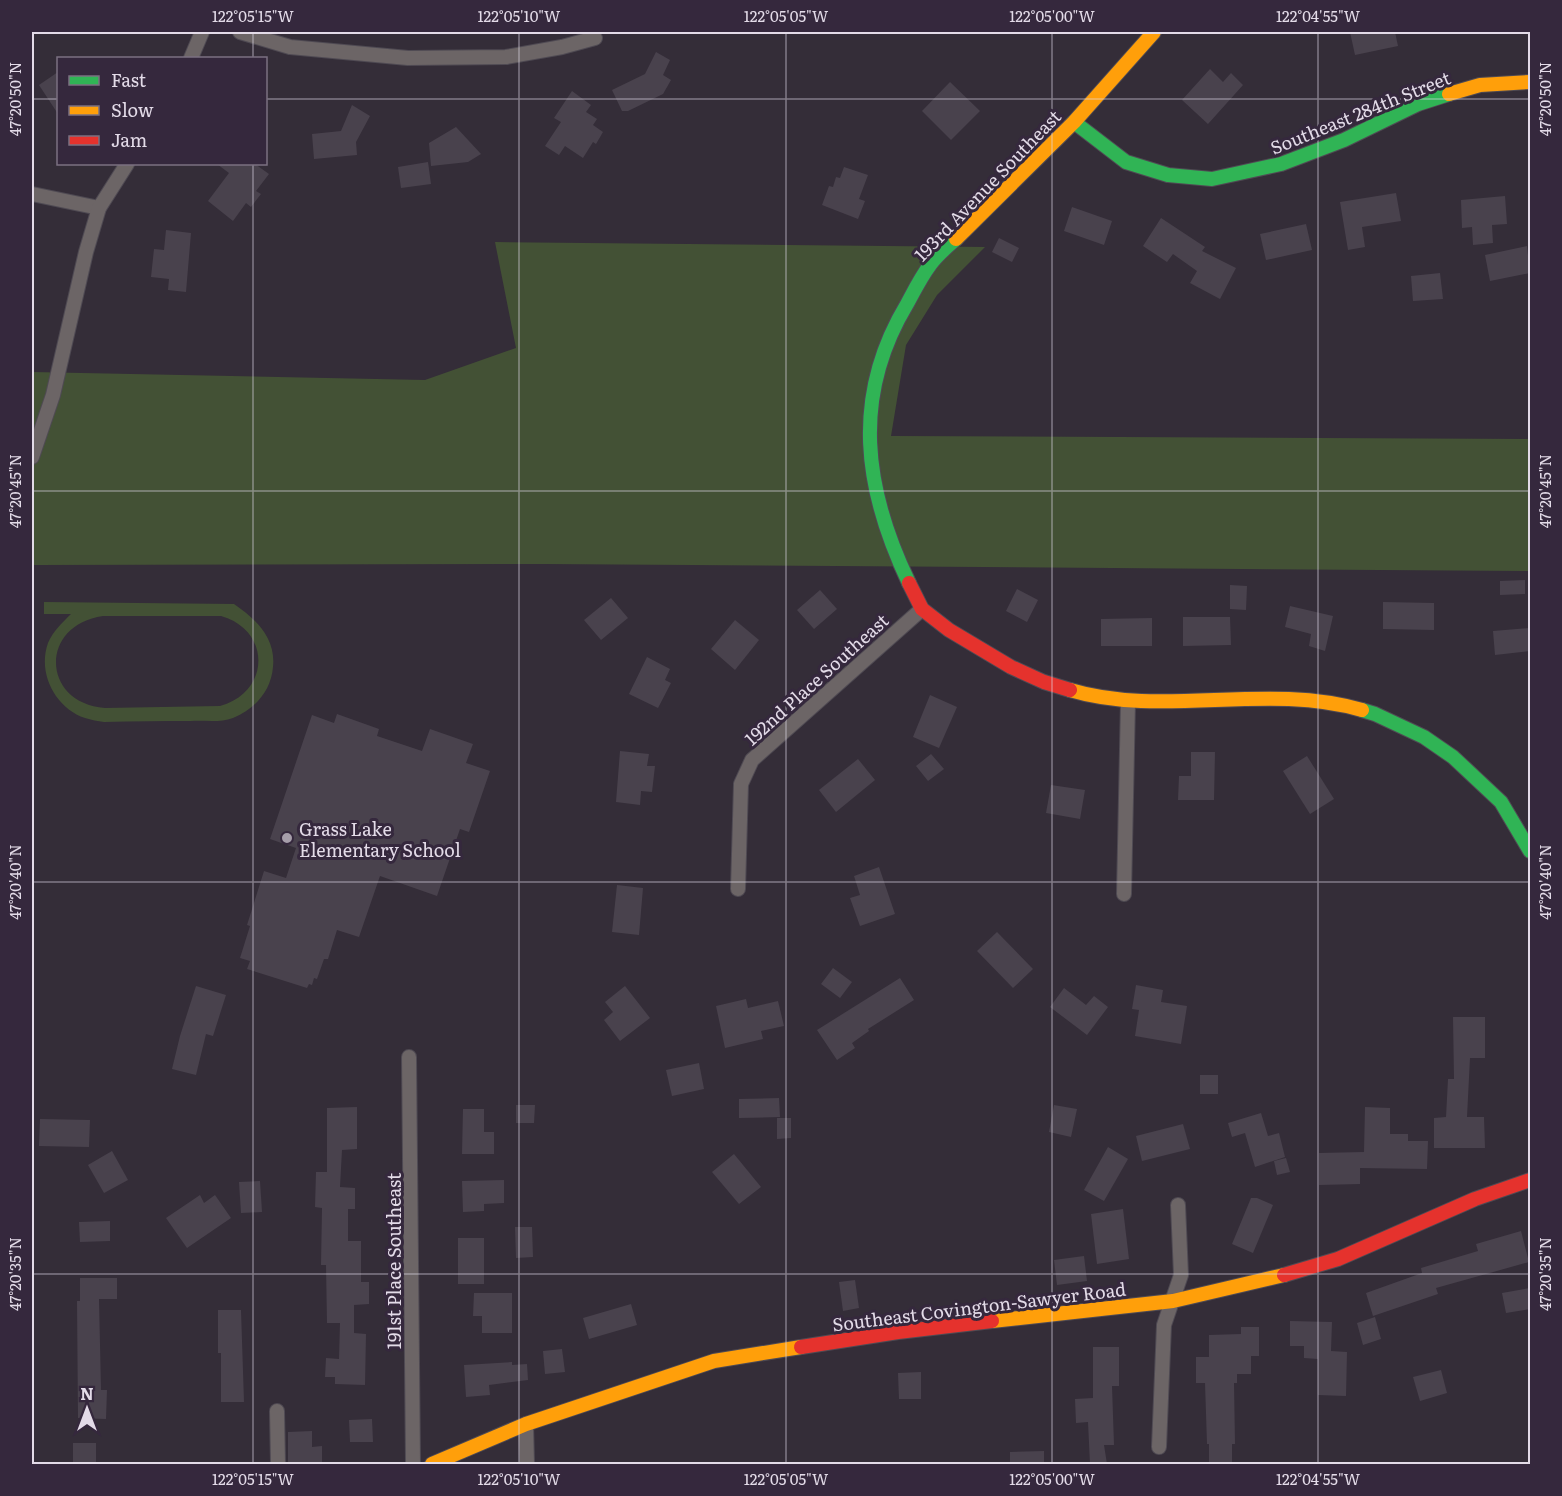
<svg xmlns="http://www.w3.org/2000/svg" width="1562" height="1496" font-family="Literata,serif">
	<rect width="100%" height="100%" fill="#342d38"/>
	<!-- green -->
	<g fill="#435135" fill-rule="evenodd">
		<path d="M495 242 985 247 937 295 906 345 891 436 1530 439V571L544 564 32 565V372L425 380 516 348Z"/>
		<path d="M44 602 234 604C256 619 276 638 273 667 271 691 255 709 233 718 220 723 204 720 191 721 162 721 133 721 104 722 98 721 91 720 85 718 56 708 37 674 48 643 53 631 62 623 71 614H44ZM103 616H221C271 630 271 692 220 706L105 708C41 703 39 625 103 616Z"/>
	</g>
	<!-- building -->
	<g fill="#49424d">
		<path d="M1350 32H1395L1398 46 1355 55Z"/>
		<path d="M656 52 670 60 663 75 671 80 663 94 628 111H622L612 90 645 74Z"/>
		<path d="M1210 69 1223 82 1231 73 1243 85 1208 124 1182 100Z"/>
		<path d="M58 72V114L39 85Z"/>
		<path d="M950 82 980 111 951 140 922 111Z"/>
		<path d="M572 91 591 105 586 112 597 119 593 125 603 132 596 144 593 142 583 158 565 146 559 155 545 146 561 122 554 118Z"/>
		<path d="M352 105 370 116 356 142 357 155 314 159 312 134 341 131Z"/>
		<path d="M456 127 481 154 468 162 431 166 429 143Z"/>
		<path d="M428 162 431 184 401 188 398 167Z"/>
		<path d="M217 164H255L269 174 256 191 261 194 251 207 246 203 233 221 208 201 229 173Z"/>
		<path d="M844 167 868 175 859 199 865 201 858 219 822 205 829 186 833 187 836 177 840 178Z"/>
		<path d="M1396 193 1401 221 1362 227 1365 247 1348 250 1340 202Z"/>
		<path d="M1505 196 1507 224 1492 225 1493 243 1473 245 1472 227 1462 228 1461 200Z"/>
		<path d="M1072 207 1112 221 1104 245 1064 231Z"/>
		<path d="M1161 218 1205 247 1202 251 1236 268 1220 299 1190 283 1197 271 1173 254 1167 262 1143 246Z"/>
		<path d="M1306 224 1312 250 1266 260 1260 234Z"/>
		<path d="M166 230 191 233 186 292 168 290 169 279 151 277 154 249 164 250Z"/>
		<path d="M999 238 1019 248 1012 262 992 252Z"/>
		<path d="M1527 246 1530 273 1490 281 1485 255Z"/>
		<path d="M1440 273 1443 299 1413 301 1411 276Z"/>
		<path d="M1525 580V594L1500 595V581Z"/>
		<path d="M1230 585 1247 586 1246 610 1230 609Z"/>
		<path d="M1017 589 1038 600 1027 622 1006 611Z"/>
		<path d="M820 590 837 609 814 629 797 610Z"/>
		<path d="M611 598 628 618 601 640 584 620Z"/>
		<path d="M1383 602 1434 603V630L1383 629Z"/>
		<path d="M1290 606 1333 616 1325 651 1309 646 1311 634 1285 627Z"/>
		<path d="M1183 617H1230L1231 645 1183 646Z"/>
		<path d="M1152 618V646H1101V619Z"/>
		<path d="M735 620 759 640 735 670 711 649Z"/>
		<path d="M1530 628V651L1495 655 1493 631Z"/>
		<path d="M647 657 670 669 665 680 671 683 658 708 629 694Z"/>
		<path d="M930 695 957 707 939 748 913 737Z"/>
		<path d="M337 714 379 729 377 736 422 751 430 729 473 744 466 763 490 771 469 832 460 829 437 896 380 876 359 937 337 930 328 959H324L317 979 314 978 312 985 309 984 307 988 247 969 250 961 240 958 250 926 247 925 264 871 286 878 296 848 270 839 312 715 334 723Z"/>
		<path d="M620 751 649 754 647 766H655L652 792 641 791 640 805 616 802Z"/>
		<path d="M1191 752H1215L1214 800H1178L1179 776H1191Z"/>
		<path d="M931 754 944 769 928 781 916 766Z"/>
		<path d="M1307 756 1334 799 1310 814 1283 771Z"/>
		<path d="M858 759 875 780 836 812 819 790Z"/>
		<path d="M1051 785 1085 790 1080 819 1046 813Z"/>
		<path d="M879 867 895 914 860 926 850 898 860 895 854 876Z"/>
		<path d="M617 885 643 888 639 935 612 932Z"/>
		<path d="M997 932 1033 969 1013 988 977 951Z"/>
		<path d="M833 968 852 982 840 998 821 984Z"/>
		<path d="M900 978 914 1000 868 1029 869 1031 852 1043 855 1048 837 1060 817 1030Z"/>
		<path d="M1136 985 1163 990 1161 1002 1187 1006 1181 1044 1135 1036 1139 1010 1132 1009Z"/>
		<path d="M196 986 226 995 213 1036 206 1034 196 1075 172 1069 180 1036Z"/>
		<path d="M625 986 650 1018 620 1041 604 1020 613 1012 605 1002Z"/>
		<path d="M1064 988 1086 1005 1094 996 1108 1007 1087 1035 1050 1007Z"/>
		<path d="M746 999 748 1008 778 1001 784 1026 761 1031 763 1039 725 1048 716 1006Z"/>
		<path d="M1453 1017H1485V1058H1470L1467 1117H1484L1485 1148H1434V1118L1446 1117 1448 1079H1454Z"/>
		<path d="M699 1063 704 1089 672 1096 666 1070Z"/>
		<rect x="1200" y="1075" width="18" height="19"/>
		<path d="M779 1098 780 1117 739 1118V1099Z"/>
		<path d="M516 1105H535L534 1123H516Z"/>
		<path d="M1054 1105 1077 1109 1071 1137 1049 1132Z"/>
		<path d="M357 1107V1149L342 1150 340 1187 355 1188V1209H348V1241H361V1282H369V1304L354 1305V1333L366 1334 365 1385 335 1384V1377H325L326 1358 339 1359 340 1323H327L326 1265H321L322 1208 315 1207 316 1172H327V1108Z"/>
		<path d="M1365 1107 1390 1108V1134H1408V1141H1428L1427 1169 1360 1168V1184L1319 1185V1153L1364 1152Z"/>
		<path d="M463 1109H484V1132H494V1154H462Z"/>
		<path d="M1261 1113 1268 1136 1279 1133 1285 1157 1255 1167 1245 1133 1232 1137 1228 1123Z"/>
		<path d="M777 1118H791V1138L777 1139Z"/>
		<path d="M40 1119 90 1120 89 1147 39 1146Z"/>
		<path d="M1183 1124 1190 1149 1142 1161 1136 1136Z"/>
		<path d="M1108 1147 1128 1159 1104 1201 1084 1190Z"/>
		<path d="M112 1151 128 1180 104 1193 88 1165Z"/>
		<path d="M734 1154 761 1187 739 1204 712 1172Z"/>
		<path d="M1286 1158 1290 1172 1277 1175 1274 1161Z"/>
		<path d="M504 1180V1203L484 1204V1211L463 1212 462 1181Z"/>
		<path d="M260 1181 262 1212 241 1213 239 1182Z"/>
		<path d="M200 1195 204 1203 215 1195 231 1218 187 1248 166 1218Z"/>
		<path d="M1251 1198H1257L1273 1205 1253 1253 1232 1244Z"/>
		<path d="M1123 1209 1129 1259 1097 1264 1091 1214Z"/>
		<path d="M110 1221V1241L80 1242 79 1222Z"/>
		<path d="M515 1227H532L533 1257 516 1258Z"/>
		<path d="M1521 1231 1529 1262 1436 1288 1438 1294 1373 1316 1366 1293 1422 1273 1421 1268 1478 1251 1476 1244Z"/>
		<rect x="458" y="1238" width="26" height="46"/>
		<path d="M1084 1256 1087 1281 1057 1285 1054 1260Z"/>
		<path d="M80 1278H117V1299H99L101 1390H107L106 1419 78 1418 77 1301H80Z"/>
		<path d="M855 1280 859 1308 843 1311 839 1282Z"/>
		<path d="M1530 1288V1309L1506 1313 1502 1293Z"/>
		<path d="M474 1293H512V1333H482V1316H473Z"/>
		<path d="M631 1304 637 1325 589 1339 583 1318Z"/>
		<path d="M218 1310H241L244 1402H221V1353H218Z"/>
		<path d="M1375 1317 1381 1339 1363 1345 1357 1323Z"/>
		<path d="M1290 1321 1332 1322 1331 1351 1347 1352 1346 1396 1318 1395V1359L1304 1358V1346H1290Z"/>
		<path d="M1241 1327H1259V1356H1251V1374H1237V1383H1234L1235 1444H1232V1464H1209V1444H1207L1205 1383H1196V1357H1209V1335L1241 1334Z"/>
		<path d="M1093 1347H1119V1386H1112L1114 1445H1104L1107 1464H1090L1088 1422 1076 1423 1075 1399 1093 1398Z"/>
		<path d="M562 1349 565 1372 545 1374 543 1351Z"/>
		<path d="M512 1362V1365L527 1364 528 1380 489 1385 490 1395 466 1397 464 1365Z"/>
		<path d="M1441 1370 1447 1393 1420 1401 1413 1377Z"/>
		<path d="M921 1372V1399H899L898 1373Z"/>
		<path d="M372 1419 373 1442H350L349 1420Z"/>
		<path d="M312 1431V1447L322 1446V1464H288V1432Z"/>
		<rect x="73" y="1443" width="23" height="21"/>
		<path d="M1044 1451V1464H1010V1452Z"/>
	</g>
	<g fill="none" stroke-linecap="round" stroke-linejoin="round">
		<!-- street casing -->
		<g stroke="#4f4a53" stroke-width="16">
			<g id="street">
				<path d="M240 32 290 47 408 58 506 57 562 47 595 38"/>
				<path d="M191 58 202 32"/>
				<path d="M32 194 99 208"/>
				<path d="M32 457 53 395 86 252 99 208 127 164"/>
				<path d="M738 889 741 784 752 760 922 609"/>
				<path d="M1124 894 1128 701"/>
				<path d="M409 1057 413 1464"/>
				<path d="M277 1411 278 1464"/>
				<path d="M526 1424 527 1464"/>
				<path d="M1159 1447 1164 1325 1181 1275 1178 1205"/>
			</g>
		</g>
		<!-- fast casing -->
		<g stroke="#4f4a53" stroke-width="16">
			<g id="fast">
				<path d="M1074 122 1126 162 1168 175 1212 179 1281 164 1344 140 1418 104 1449 94"/>
				<path d="M909 583C864 489 851 397 907 304 914 291 921 277 930 265 937 255 947 247 956 239"/>
				<path d="M1362 710 1375 714 1424 737 1453 757 1501 802 1530 851"/>
			</g>
		</g>
		<!-- slow casing -->
		<g stroke="#4f4a53" stroke-width="16">
			<g id="slow">
				<path d="M1449 94 1480 85 1530 82"/>
				<path d="M956 239 1074 122 1154 32"/>
				<path d="M1070 690C1163 718 1266 682 1362 710"/>
				<path d="M992 1321 1173 1301 1284 1275"/>
				<path d="M432 1464 526 1424 714 1361 801 1347"/>
			</g>
		</g>
		<!-- jam casing -->
		<g stroke="#4f4a53" stroke-width="16">
			<g id="jam">
				<path d="M909 583 922 609 949 630 1011 667 1044 682 1070 690"/>
				<path d="M1284 1275 1338 1259 1475 1199 1530 1180"/>
				<path d="M801 1347 898 1332 992 1321"/>
			</g>
		</g>
		<!-- street -->
		<use href="#street" stroke="#6c6566" stroke-width="14"/>
		<!-- fast -->
		<use href="#fast" stroke="#30b455" stroke-width="14"/>
		<!-- slow -->
		<use href="#slow" stroke="#ff9f0a" stroke-width="14"/>
		<!-- jam -->
		<use href="#jam" stroke="#e5322d" stroke-width="14"/>
	</g>
	<!-- ticks -->
	<path fill="none" stroke="#e3dbe8" stroke-width="1.5" stroke-opacity="0.45" d="M253 32V58M519 32V1464M786 32V1464M1052 32V1464M1318 32V1464M32 99H58M266 99H1530M253 164V1464M32 491H1530M32 882H1530M32 1274H1530"/>
	<!-- markers -->
	<circle fill="#a69eaa" stroke="#35283d" stroke-width="2" cx="287" cy="838" r="6"/>
	<g text-anchor="middle" dominant-baseline="central" stroke-width="6" stroke-linejoin="round" paint-order="stroke">
		<!-- street labels -->
		<g font-size="18" fill="#e3dbe8" stroke="#35283d">
			<text transform="translate(1360 112) rotate(-22)">Southeast 284th Street</text>
			<text transform="translate(987 185) rotate(-46)">193rd Avenue Southeast</text>
			<text transform="translate(816 679) rotate(-42)">192nd Place Southeast</text>
			<text transform="translate(393 1261) rotate(-90)">191st Place Southeast</text>
			<text transform="translate(979 1306) rotate(-7)">Southeast Covington-Sawyer Road</text>
		</g>
		<!-- poi labels -->
		<g font-size="18" fill="#e3dbe8" stroke="#35283d" text-anchor="start">
			<text x="299" y="828">Grass Lake<tspan x="299" dy="21">Elementary School</tspan></text>
		</g>
	</g>
	<!-- border -->
	<rect width="1562" height="1496" fill="none" stroke="#35283d" stroke-width="66"/>
	<!-- legend -->
	<rect x="57" y="57" width="210" height="108" fill="#35283d" stroke="#7b7081" stroke-width="1.5"/>
	<rect x="69" y="76" width="30" height="9" fill="#30b455" stroke="#7b7081" stroke-width="1.5"/>
	<text x="111" y="87" font-size="18" fill="#e3dbe8">Fast</text>
	<rect x="69" y="106" width="30" height="9" fill="#ff9f0a" stroke="#7b7081" stroke-width="1.5"/>
	<text x="111" y="117" font-size="18" fill="#e3dbe8">Slow</text>
	<rect x="69" y="136" width="30" height="9" fill="#e5322d" stroke="#7b7081" stroke-width="1.5"/>
	<text x="111" y="147" font-size="18" fill="#e3dbe8">Jam</text>
	<!-- north arrow -->
	<g transform="translate(87 1409)" stroke="#35283d" stroke-width="4.5" paint-order="stroke">
	<path d="M0-4.5L10 22L0 15L-10 22Z" fill="#e3dbe8"/>
	<text y="-9" font-size="16" font-weight="bold" text-anchor="middle" fill="#e3dbe8">N</text>
	</g>
	<rect x="33" y="33" width="1496" height="1430" fill="none" stroke="#e3dbe8" stroke-width="2"/>
	<g font-size="15" text-anchor="middle" fill="#e3dbe8">
		<text x="253" y="22">122°05'15"W</text>
		<text x="519" y="22">122°05'10"W</text>
		<text x="786" y="22">122°05'05"W</text>
		<text x="1052" y="22">122°05'00"W</text>
		<text x="1318" y="22">122°04'55"W</text>
		<text transform="translate(16 99) rotate(-90)" y="5">47°20'50"N</text>
		<text transform="translate(1546 99) rotate(-90)" y="5">47°20'50"N</text>
		<text transform="translate(16 491) rotate(-90)" y="5">47°20'45"N</text>
		<text transform="translate(1546 491) rotate(-90)" y="5">47°20'45"N</text>
		<text transform="translate(16 882) rotate(-90)" y="5">47°20'40"N</text>
		<text transform="translate(1546 882) rotate(-90)" y="5">47°20'40"N</text>
		<text transform="translate(16 1274) rotate(-90)" y="5">47°20'35"N</text>
		<text transform="translate(1546 1274) rotate(-90)" y="5">47°20'35"N</text>
		<text x="253" y="1485">122°05'15"W</text>
		<text x="519" y="1485">122°05'10"W</text>
		<text x="786" y="1485">122°05'05"W</text>
		<text x="1052" y="1485">122°05'00"W</text>
		<text x="1318" y="1485">122°04'55"W</text>
	</g>
</svg>
